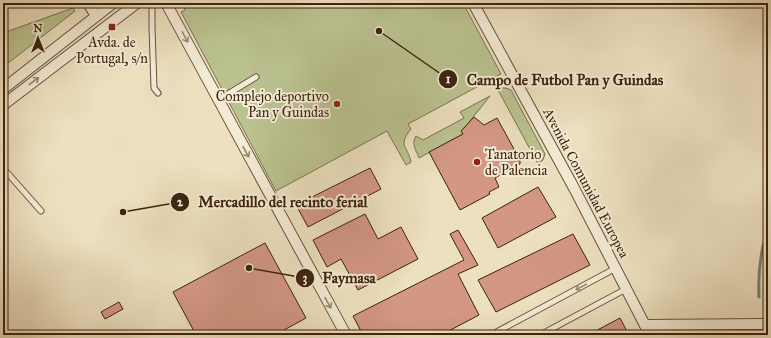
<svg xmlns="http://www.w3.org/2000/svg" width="771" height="338" font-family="'IM FELL Great Primer',serif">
	<rect width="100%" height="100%" fill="#ede0bf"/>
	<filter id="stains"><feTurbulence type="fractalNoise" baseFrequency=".005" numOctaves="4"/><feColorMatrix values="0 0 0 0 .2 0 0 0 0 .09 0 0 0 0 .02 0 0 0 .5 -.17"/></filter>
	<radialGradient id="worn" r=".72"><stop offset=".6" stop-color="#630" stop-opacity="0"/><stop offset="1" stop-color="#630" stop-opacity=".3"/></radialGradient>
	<!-- green -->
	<g fill="#bac290" stroke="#7c724e">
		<path d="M182 3H463L501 74 408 124 411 129C397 146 408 146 411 162L406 165 387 131 276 191 181 12 185 10Z"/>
		<path d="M73 8 75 11 3 67V33Z"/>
		<path d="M502 88H506L511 90 545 154 543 160 538 164 498 90Z"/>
		<path d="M490 96 462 131 463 134 419 158C416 150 411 144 416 136L423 140 464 118 460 112Z"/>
	</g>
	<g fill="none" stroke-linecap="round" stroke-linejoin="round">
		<!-- stream -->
		<path stroke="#767e75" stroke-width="3" d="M759 297C758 273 760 251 768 229"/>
	</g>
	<!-- building -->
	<g fill="#d39784" stroke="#3d230d">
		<path d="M474 117 484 125 497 118 520 160V164L495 178 499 187 489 192 490 194 460 210 429 152 463 134 461 131Z"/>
		<path d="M370 168 381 189 308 227 296 205Z"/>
		<path d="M538 187 556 217 498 248 482 218Z"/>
		<path d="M365 214 378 239 401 227 418 259 358 290 341 259 327 267 313 240Z"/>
		<path d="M458 230 478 265 458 274 479 315 441 335H363L353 316 464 260 450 234Z"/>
		<path d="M573 234 590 265 496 312 478 280Z"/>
		<path d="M265 243 306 318 275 335H196L173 292Z"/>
		<path d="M119 302 123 309 105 319 101 312Z"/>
		<path d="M620 318 629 335H588Z"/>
	</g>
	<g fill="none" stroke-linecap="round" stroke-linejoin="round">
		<!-- lane casing -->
		<g stroke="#69523a" stroke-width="7">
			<g id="lane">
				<path d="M152 3V27L154 88 158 93"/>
				<path d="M218 100 256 77"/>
				<path d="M3 168 41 211"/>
				<path d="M3 332 4 335"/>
				<path d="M491 335 616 268"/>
				<path d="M540 335 626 289"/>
			</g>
		</g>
		<!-- street casing -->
		<g stroke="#69523a" stroke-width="12">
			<g id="street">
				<path d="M88 3 96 16"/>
				<path d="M166 3 346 335"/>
				<path d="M473 3 574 188 650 335"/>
				<path d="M3 89 113 3"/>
				<path d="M3 105 137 3"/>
				<path d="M645 325 768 324"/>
			</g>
		</g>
		<!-- lane -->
		<use href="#lane" stroke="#f3ebd5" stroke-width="5"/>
		<!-- street -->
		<use href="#street" stroke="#f3ebd5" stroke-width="10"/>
	</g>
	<!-- one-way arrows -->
	<defs><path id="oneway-shaft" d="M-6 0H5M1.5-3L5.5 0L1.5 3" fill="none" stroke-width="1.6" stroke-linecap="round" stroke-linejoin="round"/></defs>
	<g stroke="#988771">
		<use href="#oneway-shaft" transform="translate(185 37) rotate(62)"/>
		<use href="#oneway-shaft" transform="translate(34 81) rotate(-37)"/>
		<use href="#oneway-shaft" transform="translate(246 152) rotate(61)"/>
		<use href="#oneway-shaft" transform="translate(581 287) rotate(152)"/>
		<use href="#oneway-shaft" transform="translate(328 303) rotate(61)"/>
	</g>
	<!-- markers -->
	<g fill="#8f2418" stroke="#f3ebd5" stroke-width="1.5">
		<rect x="108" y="23" width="8" height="8" rx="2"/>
		<circle cx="337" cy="104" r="4"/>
		<circle cx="477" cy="162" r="4"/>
	</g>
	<g text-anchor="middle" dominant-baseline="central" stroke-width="4" stroke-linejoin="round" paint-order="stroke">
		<!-- poi labels -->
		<g font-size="14" fill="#3d230d" stroke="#f3ebd5">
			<text x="112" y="42">Avda. de<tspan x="112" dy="16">Portugal, s/n</tspan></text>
			<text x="329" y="96" text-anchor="end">Complejo deportivo<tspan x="329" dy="16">Pan y Guindas</tspan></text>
			<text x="485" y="154" text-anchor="start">Tanatorio<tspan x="485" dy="16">de Palencia</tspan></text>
		</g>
		<!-- street labels -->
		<g font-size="14" fill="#3d230d" stroke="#f3ebd5">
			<text transform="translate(586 183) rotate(62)">Avenida Comunidad Europea</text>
		</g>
	</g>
	<!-- callouts -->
	<path fill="none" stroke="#3d230d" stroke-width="1.5" d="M379 31L448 79M123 212L180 202M249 268L305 278"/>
	<g fill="#3d230d" stroke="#f3ebd5" stroke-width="1.5">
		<circle cx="379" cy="31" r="4"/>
		<circle cx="123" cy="212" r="4"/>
		<circle cx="249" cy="268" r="4"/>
		<circle cx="448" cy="79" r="10"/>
		<circle cx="180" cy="202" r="10"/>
		<circle cx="305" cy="278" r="10"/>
	</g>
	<g font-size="12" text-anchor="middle" font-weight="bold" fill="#fff">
		<text x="448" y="83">1</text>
		<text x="180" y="206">2</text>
		<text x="305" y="282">3</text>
	</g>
	<g font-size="15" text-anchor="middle" font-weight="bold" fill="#3d230d" stroke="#f3ebd5" stroke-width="4" stroke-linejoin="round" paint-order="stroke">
		<text x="565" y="85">Campo de Futbol Pan y Guindas</text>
		<text x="283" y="207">Mercadillo del recinto ferial</text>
		<text x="349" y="283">Faymasa</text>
	</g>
	<!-- margin -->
	<rect width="771" height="338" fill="none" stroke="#ede0bf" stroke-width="16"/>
	<rect x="4" y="4" width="763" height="330" fill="none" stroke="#3d230d" stroke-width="2"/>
	<rect x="8" y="8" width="755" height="322" fill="none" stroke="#3d230d"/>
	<!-- north arrow -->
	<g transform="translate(38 38)" stroke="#f3ebd5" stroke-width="3" paint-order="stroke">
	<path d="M0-3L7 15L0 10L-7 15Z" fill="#3d230d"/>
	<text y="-6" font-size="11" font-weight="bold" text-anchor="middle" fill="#3d230d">N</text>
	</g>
	<rect width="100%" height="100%" filter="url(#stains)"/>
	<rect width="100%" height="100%" fill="url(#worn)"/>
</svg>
